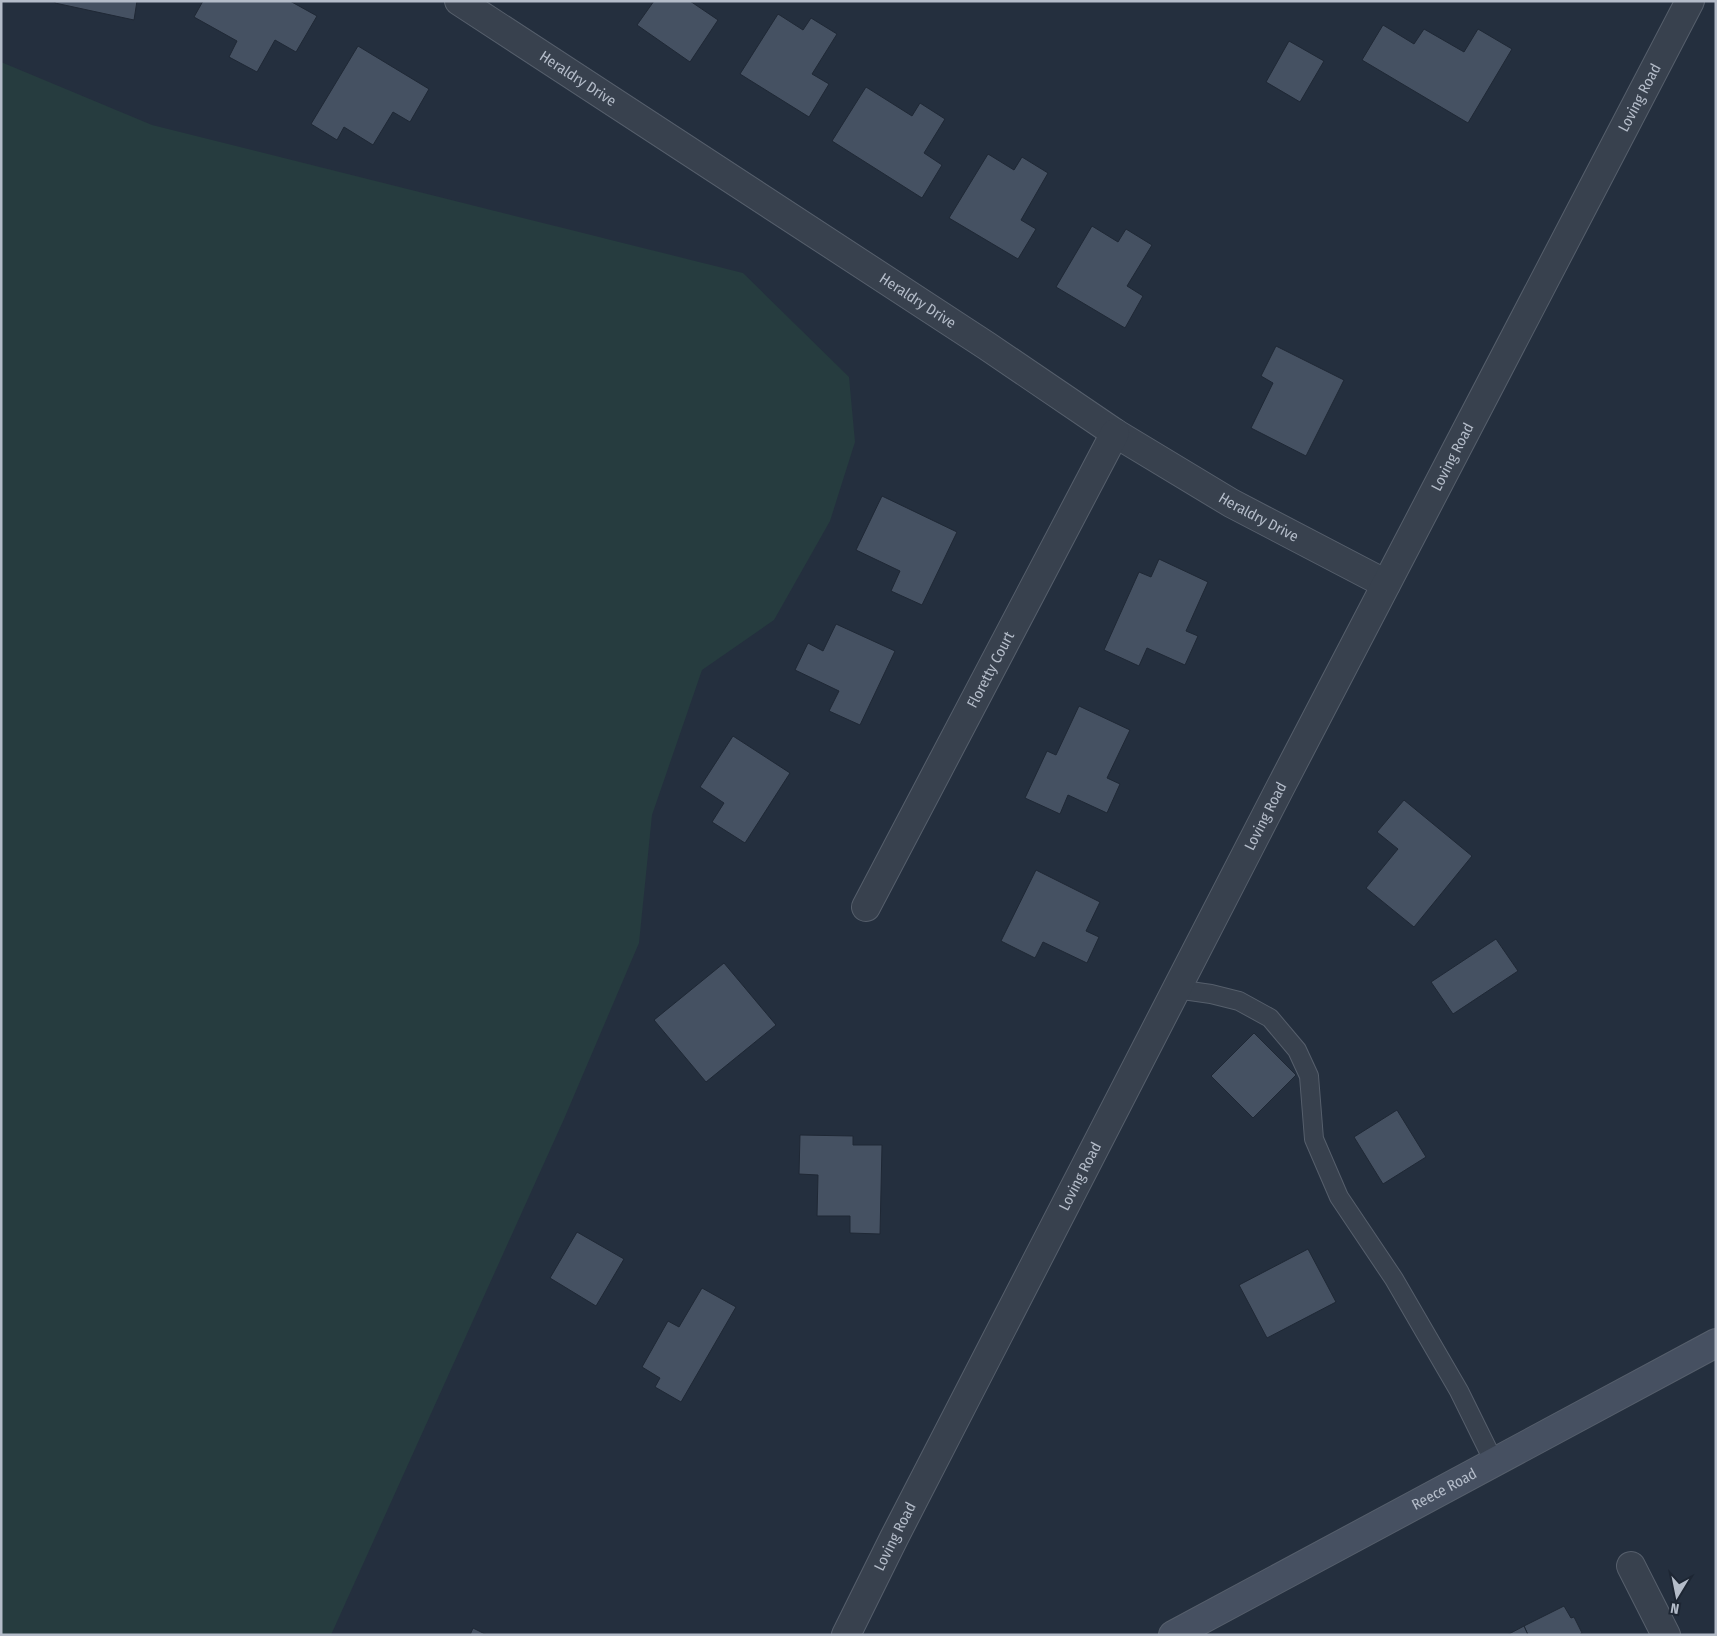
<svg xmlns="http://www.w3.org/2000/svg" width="1717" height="1636" font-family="'Fira Sans Condensed',sans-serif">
	<rect width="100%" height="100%" fill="#242f3e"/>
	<!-- green -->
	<path fill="#263c3f" d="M1 62 152 125 743 273 849 377 855 442 830 521 774 620 702 670 652 815 639 943 564 1119 331 1635H1Z"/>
	<!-- building -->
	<g fill="#455162" stroke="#1f2835">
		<path d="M55 1H137L134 20 55 3Z"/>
		<path d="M203 1H290L317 16 296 52 275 40 257 72 229 57 237 41 194 17Z"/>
		<path d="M654 1H690L718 20 690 62 637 25Z"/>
		<path d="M778 14 803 30 811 18 837 34 812 74 829 84 809 117 740 74Z"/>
		<path d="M1383 25 1414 44 1424 29 1464 52 1478 29 1512 49 1468 123 1362 60Z"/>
		<path d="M1289 41 1324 61 1300 102 1266 82Z"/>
		<path d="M358 46 429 89 410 122 393 112 373 145 344 127 337 140 311 124Z"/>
		<path d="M866 87 912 116 920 103 945 119 924 153 942 165 922 198 832 141Z"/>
		<path d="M988 154 1014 170 1022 157 1048 173 1021 220 1036 229 1018 259 949 218Z"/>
		<path d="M1092 226 1118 242 1126 229 1152 245 1127 286 1143 296 1125 328 1056 287Z"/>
		<path d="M1276 346 1344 380 1306 456 1251 428 1273 383 1261 376Z"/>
		<path d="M882 496 957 532 922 605 891 591 900 571 856 550Z"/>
		<path d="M1159 559 1208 582 1186 631 1198 636 1185 665 1147 648 1139 666 1104 650 1139 572 1151 577Z"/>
		<path d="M836 624 895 651 860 725 829 711 839 691 795 670 808 643 823 651Z"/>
		<path d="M1079 706 1130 730 1107 778 1120 784 1107 813 1068 795 1060 814 1025 798 1047 751 1056 755Z"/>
		<path d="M733 736 790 773 745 843 712 822 724 803 700 787Z"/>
		<path d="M1404 800 1472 856 1414 927 1366 888 1398 849 1377 832Z"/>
		<path d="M1036 870 1100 902 1086 931 1099 937 1087 963 1043 942 1035 958 1001 941Z"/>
		<path d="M1496 939 1518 971 1453 1014 1431 982Z"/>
		<path d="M724 963 776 1025 706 1082 654 1020Z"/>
		<path d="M1254 1033 1296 1075 1253 1118 1211 1076Z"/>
		<path d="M1397 1110 1426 1157 1383 1184 1354 1137Z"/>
		<path d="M800 1135 853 1136V1145H882L880 1234 850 1233V1216H817L818 1175 799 1174Z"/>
		<path d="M577 1232 624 1259 596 1306 550 1278Z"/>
		<path d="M1308 1249 1336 1302 1267 1338 1239 1285Z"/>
		<path d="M702 1288 736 1307 681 1402 655 1387 660 1378 642 1367 668 1321 679 1327Z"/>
		<path d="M1564 1606 1571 1618 1574 1617 1582 1633 1579 1635H1528L1524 1626Z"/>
		<path d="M1524 1626 1528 1635H1507Z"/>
		<path d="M473 1628 487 1635H470Z"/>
	</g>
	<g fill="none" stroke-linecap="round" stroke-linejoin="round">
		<!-- service casing -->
		<g stroke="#565f6c" stroke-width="20">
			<path id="service" d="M1176 989 1211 994 1239 1001 1270 1018 1297 1050 1309 1076 1314 1139 1339 1197 1394 1279 1459 1391 1494 1462"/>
		</g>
		<!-- minor casing -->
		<g stroke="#565f6c" stroke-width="30">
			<g id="minor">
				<path id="s1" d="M459 1 987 346 1115 433 1231 503 1386 584"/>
				<path id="s2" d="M866 907 1115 433"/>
				<path d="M1631 1566 1666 1635"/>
				<path id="s3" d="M846 1635 894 1538 1280 788 1690 1"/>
			</g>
		</g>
		<!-- secondary casing -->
		<g stroke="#565f6c" stroke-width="30">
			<g id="secondary">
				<path id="s4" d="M1173 1635 1716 1343"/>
			</g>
		</g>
		<!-- service -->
		<use href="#service" stroke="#38414e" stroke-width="18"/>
		<!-- minor -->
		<use href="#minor" stroke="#38414e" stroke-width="28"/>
		<!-- secondary -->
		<use href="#secondary" stroke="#465061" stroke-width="28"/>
	</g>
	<g text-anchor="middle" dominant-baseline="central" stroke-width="5" stroke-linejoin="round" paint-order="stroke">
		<!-- street labels -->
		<g font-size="15" fill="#b4bcc9" stroke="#1d2633">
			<text stroke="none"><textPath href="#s1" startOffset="142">Heraldry Drive</textPath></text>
			<text stroke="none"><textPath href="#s3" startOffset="1730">Loving Road</textPath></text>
			<text stroke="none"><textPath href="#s1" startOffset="548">Heraldry Drive</textPath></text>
			<text stroke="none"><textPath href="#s3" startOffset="1325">Loving Road</textPath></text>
			<text stroke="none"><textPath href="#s1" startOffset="952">Heraldry Drive</textPath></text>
			<text stroke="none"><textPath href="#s2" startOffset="268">Floretty Court</textPath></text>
			<text stroke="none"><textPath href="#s3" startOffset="920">Loving Road</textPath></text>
			<text stroke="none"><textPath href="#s3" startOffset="515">Loving Road</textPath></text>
			<text stroke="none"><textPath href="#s4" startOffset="308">Reece Road</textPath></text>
			<text stroke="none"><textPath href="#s3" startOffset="110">Loving Road</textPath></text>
		</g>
	</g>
	<!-- border -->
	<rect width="1717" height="1636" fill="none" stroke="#b4bcc9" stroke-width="5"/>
	<!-- north arrow -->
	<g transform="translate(1677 1596) rotate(190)" stroke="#1d2633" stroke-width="4" paint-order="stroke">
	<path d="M0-4L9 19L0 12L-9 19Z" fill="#b4bcc9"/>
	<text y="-8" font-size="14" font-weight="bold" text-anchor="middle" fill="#b4bcc9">N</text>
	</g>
</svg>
